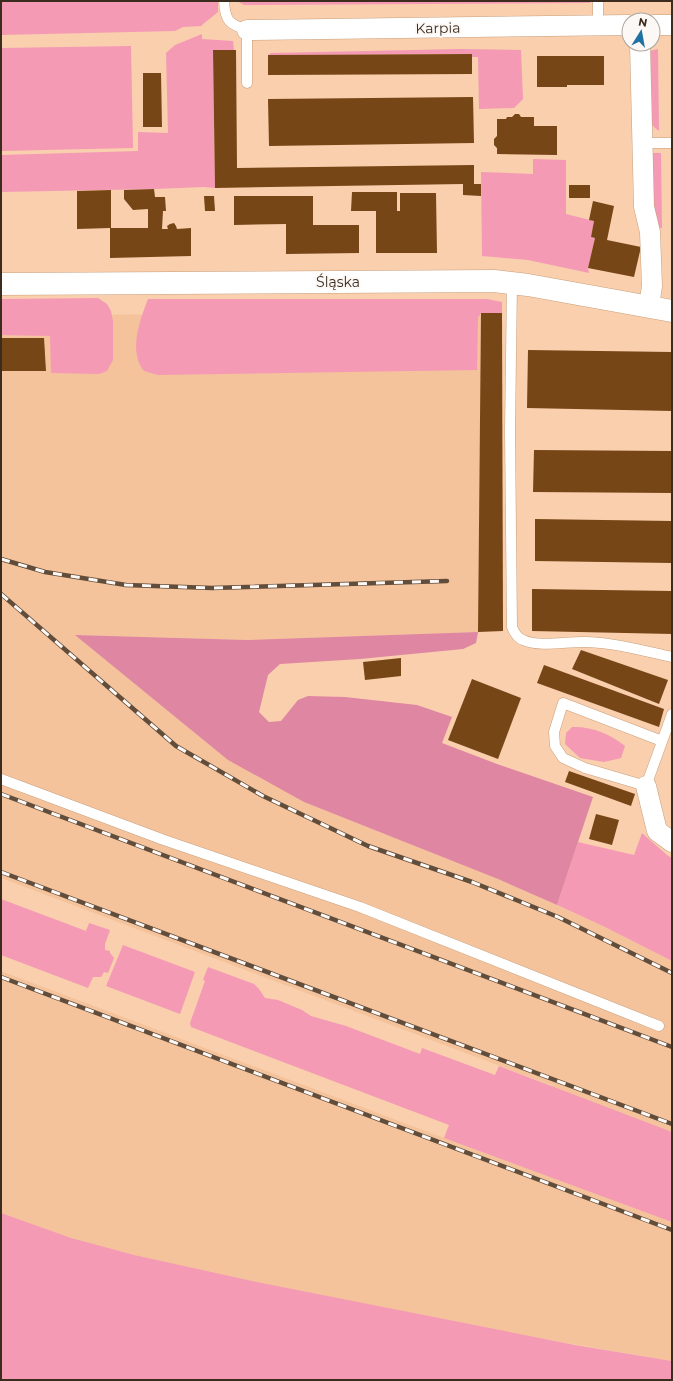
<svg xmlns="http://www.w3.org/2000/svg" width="673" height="1381" font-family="Montserrat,sans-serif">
	<rect width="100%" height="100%" fill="#f9cfad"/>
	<!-- built -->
	<path fill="#f4c39c" d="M481 313 478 632 247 640 75 635 304 802 498 879 603 926 672 961V1361L130 1268 1 1221V971L444 1138 448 1129 553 1086 1 878V315Z"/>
	<!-- green -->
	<g fill="#f49ab5">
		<path d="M1 1H218V12L202 25V26L183 27 175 31 1 35Z"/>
		<path d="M237 1H590V3L244 5Z"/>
		<path d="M202 34V39L233 41 234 50 213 51 215 188 204 187 154 189 1 192V155L138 151V132L168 133 166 53 175 45Z"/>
		<path d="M131 46 133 148 1 151V48Z"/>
		<path d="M460 49 521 50 523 99 514 108 479 109 478 57H472V54L268 55 271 53Z"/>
		<path d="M658 49 659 131 655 128 649 121V51Z"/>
		<path d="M650 153H661L662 228 656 229 652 217Z"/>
		<path d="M533 159 566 160V214L594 221 591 237 595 238 588 268 589 273 528 260 482 256 481 172 533 174Z"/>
		<path d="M98 298 107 304 111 311 113 321V360L107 371 99 374 51 373 50 336 1 335V299Z"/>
		<path d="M148 299H487L502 302V313H481L478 318 477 370 158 375 144 371C128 351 140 320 148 299Z"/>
		<path d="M572 727C591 726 610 734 625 746L621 758 604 762 580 758 565 744 566 733Z"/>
		<path d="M642 833 667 855 672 858V961L603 926 557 905 578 842 634 855Z"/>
		<path d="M1 899 86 931 89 923 110 930 105 944V950L110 951V953L114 958 108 973 104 972 101 977H93L88 988 1 955Z"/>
		<path d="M123 945 195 972 180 1014 106 986Z"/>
		<path d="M208 967 254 984 259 989 265 998 278 1000 302 1010 311 1016 346 1026 420 1054 422 1048 495 1075 499 1066 672 1132V1222L444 1138 449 1125 191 1027 190 1023 205 981 203 980Z"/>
		<path d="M1 1213 71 1238 134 1255 252 1281 575 1345 672 1361V1380H1Z"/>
	</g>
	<!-- forest -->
	<path fill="#df86a2" d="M478 632 476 643 463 649 360 659 280 664 268 675 259 712 269 722 281 721 298 700 308 696 345 697 417 705 452 717 442 743 497 764 593 797 557 905 498 879 304 802 228 760 75 635 247 640Z"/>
	<!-- building -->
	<g fill="#774616">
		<path d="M213 50H236L237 168 474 165V184H481V196L463 195V184L215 188Z"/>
		<path d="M472 54V74L268 75V55Z"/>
		<path d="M537 56H604V85H567V87H537Z"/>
		<path d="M143 73H161L162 127H143Z"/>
		<path d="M473 97 474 143 269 146 268 99Z"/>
		<path d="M515 114H519L521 117H534V126H557V155L497 154V148L494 145V139L497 136V119H506L507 117H512Z"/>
		<rect x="569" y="185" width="21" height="13"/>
		<path d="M154 189 155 197H165L166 211H163L162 229H168L167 226 170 224 174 223 176 226 177 229 191 228V256L110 258V228L77 229V191L111 190V228H148V209L133 210 124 199V190Z"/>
		<path d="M352 192H397V211H400V193H436L437 253H376V211H351Z"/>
		<path d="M204 196H214L215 211H205Z"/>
		<path d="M234 196H313V225H359V253L286 254V224L234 225Z"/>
		<path d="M593 201 614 206 607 240 641 247 634 277 588 268 595 238 591 237 594 221 589 220Z"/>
		<path d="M481 313H502L503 631 478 632Z"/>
		<path d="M2 338H44L46 371H2Z"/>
		<path d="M528 350 672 352V411L527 408Z"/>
		<path d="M534 450 672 451V493L533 492Z"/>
		<path d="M535 519 672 521V563L535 561Z"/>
		<path d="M532 589 672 591V634L532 631Z"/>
		<path d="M581 650 668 680 659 704 572 669Z"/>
		<path d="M401 658V676L365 680 363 662Z"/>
		<path d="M544 665 664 709 659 727 537 683Z"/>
		<path d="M472 679 521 698 498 759 448 740Z"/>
		<path d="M569 771 635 794 631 806 565 782Z"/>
		<path d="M596 814 619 820 612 845 589 839Z"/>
	</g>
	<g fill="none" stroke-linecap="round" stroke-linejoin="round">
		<!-- service casing -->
		<g stroke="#c8a07f" stroke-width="11">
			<g id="service">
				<path d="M224 1C225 21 229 24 247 30V83"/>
				<path d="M598 1V25"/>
				<path d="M643 143H672"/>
				<path d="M512 283 510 431 512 627C514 632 518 638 523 640 541 648 568 641 587 642 616 643 644 651 672 657"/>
				<path d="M662 741 563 703 554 732 555 746 563 758 585 768 646 786 672 714"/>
				<path d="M1 779 164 840 360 907 659 1026"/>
			</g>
		</g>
		<!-- minor casing -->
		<g stroke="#c8a07f" stroke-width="21">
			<g id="minor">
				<path d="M653 25H672"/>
				<path d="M247 30 629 25"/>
				<path d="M640 44 644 207 650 232 652 286 649 306"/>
				<path d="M646 786 657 831 672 842"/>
			</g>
		</g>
		<!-- tertiary casing -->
		<g stroke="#c8a07f" stroke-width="23">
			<path id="tertiary" d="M1 284 494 281 528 285 672 311"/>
		</g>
		<!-- service -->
		<use href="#service" stroke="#fff" stroke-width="10"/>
		<!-- minor -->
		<use href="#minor" stroke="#fff" stroke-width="20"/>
		<!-- tertiary -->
		<use href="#tertiary" stroke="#fff" stroke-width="22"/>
		<!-- rail casing -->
		<g stroke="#624d3b" stroke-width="4.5">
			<g id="rail">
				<path d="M1 559 45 572 126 585 212 588 447 581"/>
				<path d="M1 594 176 746 263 796 368 846 472 882 558 917 672 973"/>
				<path d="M1 794 672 1047"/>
				<path d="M1 872 672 1124"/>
				<path d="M1 977 672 1230"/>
			</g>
		</g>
		<!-- rail -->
		<use href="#rail" stroke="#fcf8f5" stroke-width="3" stroke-dasharray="9" stroke-linecap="butt"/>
	</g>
	<g text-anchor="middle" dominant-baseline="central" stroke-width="4" stroke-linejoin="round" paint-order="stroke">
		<!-- street labels -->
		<g font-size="14" fill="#3c2c1e" stroke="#fcf8f5">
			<text transform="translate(438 28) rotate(-1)">Karpia</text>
			<text x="338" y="282">Śląska</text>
		</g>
	</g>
	<!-- border -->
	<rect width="673" height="1381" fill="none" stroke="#3c2c1e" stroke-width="4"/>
	<!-- north arrow -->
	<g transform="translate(641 32) rotate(11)"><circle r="19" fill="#fcf8f5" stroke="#afa69f"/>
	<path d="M0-3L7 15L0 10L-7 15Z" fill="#1f72a3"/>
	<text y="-6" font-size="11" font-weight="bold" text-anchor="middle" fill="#3c2c1e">N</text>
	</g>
</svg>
